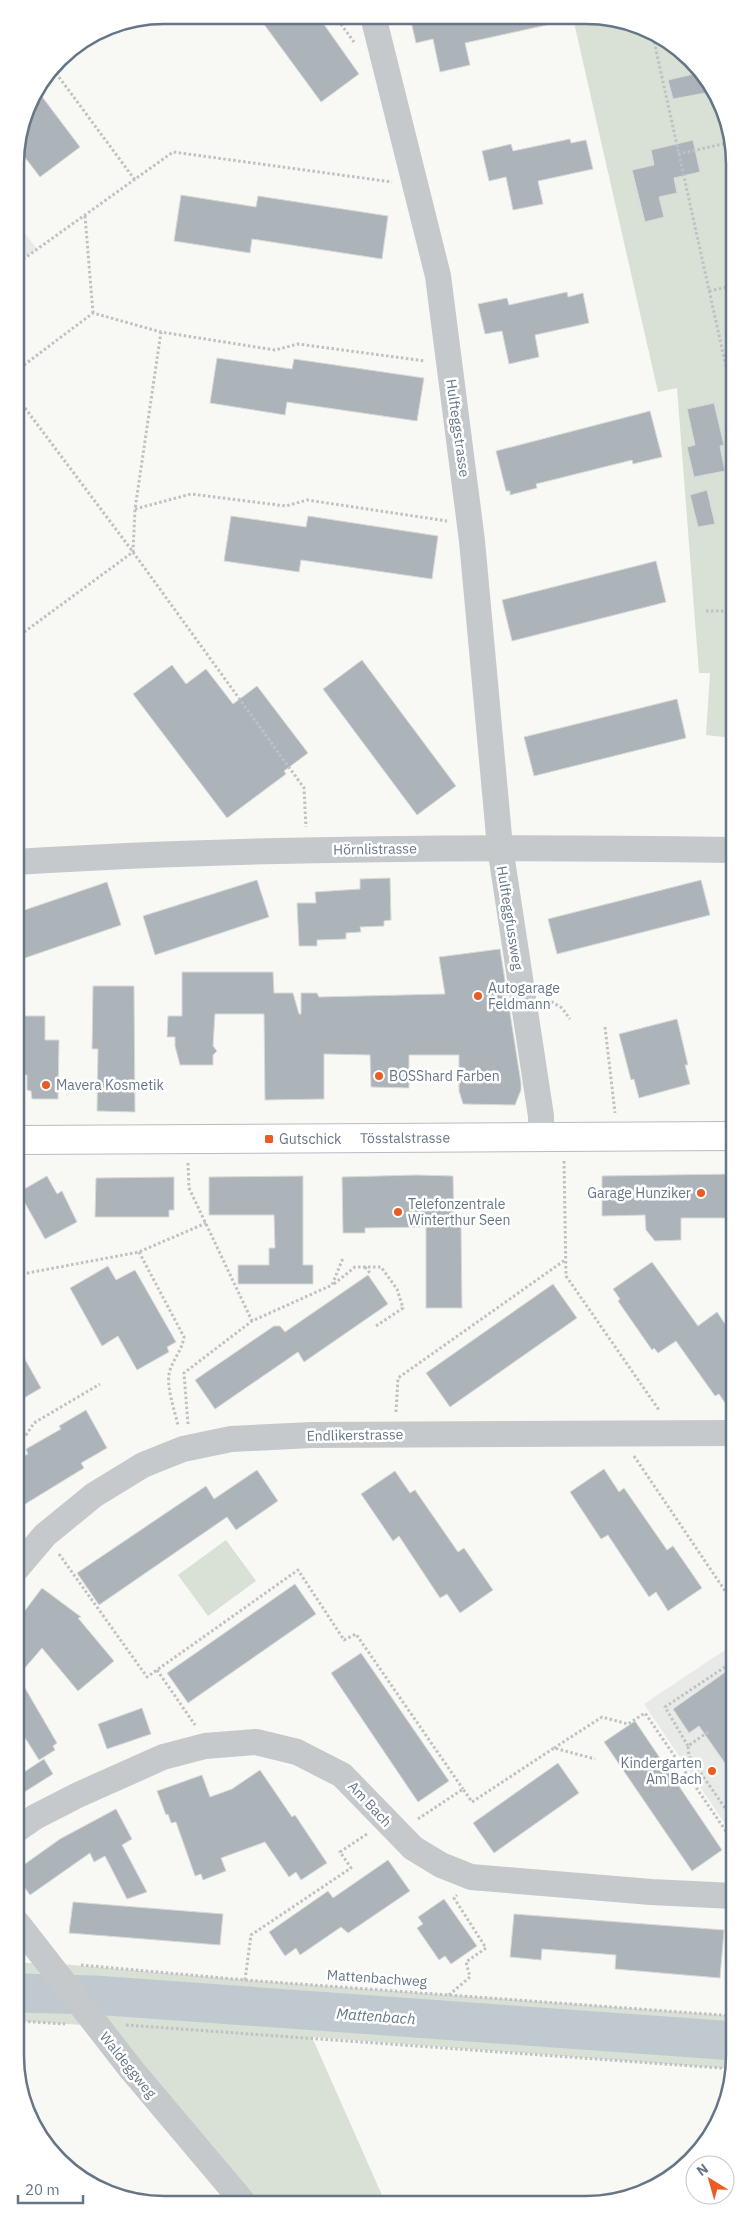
<svg xmlns="http://www.w3.org/2000/svg" width="750" height="2220" font-family="'IBM Plex Sans',sans-serif">
	<rect width="100%" height="100%" fill="#f8f8f5"/>
	<!-- built -->
	<g fill="#e8eae8">
		<path d="M15 221 37 249 15 265Z"/>
		<path d="M734 1644V1837L644 1704Z"/>
	</g>
	<!-- green -->
	<g fill="#d9e0d6">
		<path d="M573 18H615L660 35 691 59 715 90 732 135 733 738 706 735 710 673H699L677 388 658 392Z"/>
		<path d="M226 1540 256 1581 208 1616 178 1575Z"/>
		<path d="M18 1963H49L245 1980 735 2016V2065L734 2069 312 2037 385 2202H243L98 2026 18 2021Z"/>
	</g>
	<g fill="none" stroke-linecap="round" stroke-linejoin="round">
		<!-- river -->
		<path stroke="#c0c9cf" stroke-width="39" d="M18 1993 94 1995 735 2041"/>
	</g>
	<!-- building -->
	<g fill="#acb4ba" stroke="#d9dad7">
		<path d="M258 16H318L359 74 321 102Z"/>
		<path d="M410 17H546L547 25 465 43 470 65 440 72 433 39 416 43Z"/>
		<path d="M702 72 716 91 673 99 668 80Z"/>
		<path d="M37 90 80 147 40 177 17 147 31 98Z"/>
		<path d="M570 139 571 143 586 140 593 169 538 181 543 204 513 210 506 177 489 181 482 151 511 144 513 151Z"/>
		<path d="M693 140 700 172 674 178 677 193 659 197 664 217 645 222 632 170 654 165 651 150Z"/>
		<path d="M181 195 256 207 258 196 388 216 382 259 252 239 250 253 174 241Z"/>
		<path d="M567 292 568 297 583 293 589 323 535 335 539 357 509 364 502 331 485 334 478 304 507 298 509 305Z"/>
		<path d="M217 358 292 369 294 359 424 378 417 421 287 402 285 415 210 403Z"/>
		<path d="M714 403 724 445 720 446 725 471 694 477 687 447 695 445 687 409Z"/>
		<path d="M650 411 662 457 633 464 632 460 536 484 537 488 510 495V491H506L496 451Z"/>
		<path d="M707 490 715 524 698 527 690 495Z"/>
		<path d="M231 516 306 527 308 516 438 536 432 579 301 560 299 572 224 561Z"/>
		<path d="M656 561 666 602 512 641 502 600Z"/>
		<path d="M362 660 456 786 417 815 323 689Z"/>
		<path d="M172 665 186 684 206 669 233 704 257 686 308 753 284 771 286 774 227 818 133 694Z"/>
		<path d="M677 699 686 738 534 776 524 737Z"/>
		<path d="M390 878 391 920 384 921V926L360 927 361 932 346 933V939L317 940V946H299L297 903H316L315 892 360 889V879Z"/>
		<path d="M257 880 269 917 155 955 143 916Z"/>
		<path d="M701 880 710 915 557 954 548 919Z"/>
		<path d="M107 882 121 925 16 961V913Z"/>
		<path d="M500 949 521 1083V1090L515 1105 463 1104 459 1091V1055H409V1088L371 1087 370 1055 324 1054V1099L265 1100 264 1014H215L213 1046 217 1051 213 1055V1065H180L175 1046V1037H167L168 1016H182V972H273L274 993H293L299 1014H301V993H317L319 997 445 994 439 957Z"/>
		<path d="M93 986H134L135 1112 97 1111 98 1049H92Z"/>
		<path d="M16 1016H45V1040H59L58 1099H32L31 1091 27 1090V1075H20V1063H17Z"/>
		<path d="M677 1019 688 1065H685L690 1084 639 1098 634 1079 631 1080 619 1034Z"/>
		<path d="M733 1174 734 1218H681V1240L655 1241 646 1230 645 1215 602 1216V1176Z"/>
		<path d="M417 1175 453 1176 454 1225H461L462 1308H426V1227L365 1228V1233H343L342 1177Z"/>
		<path d="M47 1176 57 1194 62 1191 77 1222 45 1239 19 1192Z"/>
		<path d="M303 1176V1265H313V1284H238V1265H269V1248H275L274 1215H209V1177Z"/>
		<path d="M174 1177V1210H169V1217H95L96 1178Z"/>
		<path d="M652 1262 698 1326 717 1312 734 1337V1416L719 1394 715 1396 676 1341 658 1353 654 1348 652 1350 618 1301 620 1299 613 1289Z"/>
		<path d="M108 1266 116 1280 135 1270 176 1342 167 1347 169 1352 137 1370 118 1336 102 1346 70 1288Z"/>
		<path d="M368 1275 388 1304 304 1362 298 1352 215 1409 195 1380 274 1326H280L285 1332Z"/>
		<path d="M553 1284 577 1318 450 1407 426 1373Z"/>
		<path d="M17 1345 41 1388 17 1402Z"/>
		<path d="M86 1410 107 1448 81 1463 84 1468 17 1509V1460L28 1454 26 1449 61 1429 59 1426Z"/>
		<path d="M604 1469 619 1492 624 1488 667 1550 673 1546 702 1588 668 1611 656 1592 649 1597 608 1535 601 1539 570 1492Z"/>
		<path d="M257 1470 278 1501 236 1530 227 1517 99 1605 77 1573 206 1486 214 1499Z"/>
		<path d="M395 1471 410 1493 415 1490 458 1552 464 1548 493 1590 460 1613 447 1594 440 1598 399 1536 393 1541 361 1494Z"/>
		<path d="M295 1584 316 1614 188 1703 167 1673Z"/>
		<path d="M42 1588 81 1617 78 1618 114 1661 78 1691 42 1648 18 1676 57 1743 53 1746 55 1750 39 1760 17 1725V1621Z"/>
		<path d="M361 1653 449 1781 418 1802 331 1673Z"/>
		<path d="M734 1666V1776L699 1726 689 1733 673 1709Z"/>
		<path d="M142 1708 151 1734 107 1749 98 1724Z"/>
		<path d="M635 1721 722 1850 692 1871 604 1742Z"/>
		<path d="M44 1759 53 1774 18 1796V1776Z"/>
		<path d="M558 1763 579 1793 494 1853 473 1823Z"/>
		<path d="M260 1770 292 1817 295 1815 327 1863 301 1880 296 1872 289 1877 265 1842 221 1858 226 1871 203 1880 201 1874 195 1876 176 1822 171 1823 168 1814 166 1815 157 1791 202 1775 210 1797 232 1789Z"/>
		<path d="M116 1809 132 1839 122 1845 147 1892 127 1899 105 1856 94 1862 90 1853 30 1895 18 1878V1869L60 1839Z"/>
		<path d="M388 1860 410 1891 348 1933 341 1927 300 1955 296 1948 285 1956 269 1932 328 1891 333 1898Z"/>
		<path d="M444 1899 477 1946 451 1964 445 1956 439 1960 417 1928 423 1924 418 1917Z"/>
		<path d="M73 1902 223 1914 220 1945 69 1933Z"/>
		<path d="M514 1914 724 1930 720 1978 615 1969 616 1955 542 1949 541 1960 510 1957Z"/>
	</g>
	<g fill="none" stroke-linecap="round" stroke-linejoin="round">
		<!-- major casing -->
		<g stroke="#b8bcc0" stroke-width="30">
			<g id="major">
				<path id="s1" d="M17 1140 733 1136"/>
			</g>
		</g>
		<!-- path -->
		<g stroke="#bfc1c3" stroke-width="3" stroke-dasharray="2.5 2.5" stroke-linecap="butt">
			<path d="M335 16 354 42"/>
			<path d="M652 32 732 394"/>
			<path d="M53 69 135 180"/>
			<path d="M678 154 732 142"/>
			<path d="M85 216 93 313"/>
			<path d="M15 265 173 152 392 182"/>
			<path d="M709 291 732 286"/>
			<path d="M16 371 93 313 161 332 275 350 298 344 425 361"/>
			<path d="M16 396 133 552 304 788 306 827"/>
			<path d="M135 509 191 494 286 506 307 500 447 521"/>
			<path d="M706 611H733"/>
			<path d="M16 638 133 552 135 509 161 332"/>
			<path d="M547 999 562 1008 570 1019"/>
			<path d="M605 1027 615 1113"/>
			<path d="M564 1161 566 1276 659 1410"/>
			<path d="M188 1163 189 1188 252 1321"/>
			<path d="M139 1252 184 1337C182 1350 174 1358 170 1370 165 1386 175 1410 178 1426"/>
			<path d="M17 1265 22 1274"/>
			<path d="M365 1267 370 1273"/>
			<path d="M17 1275 139 1252 206 1223"/>
			<path d="M334 1284 355 1267H381L397 1289 403 1308 376 1326"/>
			<path d="M396 1412 398 1378 565 1260"/>
			<path d="M188 1424 184 1373 252 1321 332 1285 343 1258"/>
			<path d="M17 1440 26 1435 34 1423 100 1384"/>
			<path d="M634 1456 734 1604"/>
			<path d="M59 1554 147 1677 298 1570 344 1640 356 1634 463 1789"/>
			<path d="M157 1670 195 1725"/>
			<path d="M708 1732 688 1746 689 1756 734 1821"/>
			<path d="M688 1746 665 1707 734 1661"/>
			<path d="M554 1748 602 1717 628 1724 645 1713 734 1843"/>
			<path d="M418 1819 463 1789 472 1802 554 1748 595 1759"/>
			<path d="M81 1965 245 1980 735 2016"/>
			<path d="M245 1980 251 1935 351 1868 340 1852 367 1834"/>
			<path d="M449 1995 470 1977 466 1962 486 1948 454 1898 457 1895"/>
			<path d="M18 2021 65 2024"/>
			<path d="M126 2025 734 2069"/>
		</g>
		<!-- minor -->
		<g stroke="#c5c9cc" stroke-width="26">
			<path d="M373 16 438 276 472 541 500 847 541 1116V1137"/>
			<path d="M16 862C255 847 494 846 733 850"/>
			<path d="M17 1568 45 1535 94 1495 143 1465 183 1449 231 1439 312 1435 734 1433"/>
			<path d="M18 1829 35 1817 78 1795 163 1757 205 1746 256 1742 297 1752 342 1775 413 1848 441 1865 471 1877 651 1892 734 1896"/>
			<path d="M18 1924 131 2069 243 2202"/>
		</g>
		<!-- major -->
		<use href="#major" stroke="#fff" stroke-width="28"/>
	</g>
	<!-- markers -->
	<g fill="#ea5c23" stroke="#fff" stroke-width="2">
		<circle cx="478" cy="996" r="5"/>
		<circle cx="379" cy="1076" r="5"/>
		<circle cx="46" cy="1085" r="5"/>
		<rect x="264" y="1134" width="10" height="10" rx="2.5"/>
		<circle cx="701" cy="1193" r="5"/>
		<circle cx="398" cy="1212" r="5"/>
		<circle cx="712" cy="1771" r="5"/>
	</g>
	<g text-anchor="middle" dominant-baseline="central" stroke-width="5" stroke-linejoin="round" paint-order="stroke">
		<!-- street labels -->
		<g font-size="14" fill="#667687" stroke="#fff">
			<text transform="translate(458 428) rotate(82)">Hulfteggstrasse</text>
			<text transform="translate(375 849) rotate(-1)">Hörnlistrasse</text>
			<text transform="translate(510 918) rotate(81)">Hulfteggfussweg</text>
			<text stroke="none"><textPath href="#s1" startOffset="388">Tösstalstrasse</textPath></text>
			<text transform="translate(355 1435) rotate(-1)">Endlikerstrasse</text>
			<text transform="translate(370 1804) rotate(47)">Am Bach</text>
			<text transform="translate(377 1978) rotate(4)">Mattenbachweg</text>
			<text transform="translate(128 2065) rotate(51)">Waldeggweg</text>
		</g>
		<!-- poi labels -->
		<g font-size="14" fill="#667687" stroke="#fff" text-anchor="start">
			<text x="488" y="988">Autogarage<tspan x="488" dy="16">Feldmann</tspan></text>
			<text x="389" y="1076">BOSShard Farben</text>
			<text x="56" y="1085">Mavera Kosmetik</text>
			<text x="279" y="1139">Gutschick</text>
			<text x="691" y="1193" text-anchor="end">Garage Hunziker</text>
			<text x="408" y="1204">Telefonzentrale<tspan x="408" dy="16">Winterthur Seen</tspan></text>
			<text x="702" y="1763" text-anchor="end">Kindergarten<tspan x="702" dy="16">Am Bach</tspan></text>
		</g>
		<!-- water labels -->
		<g font-size="15" font-style="italic" fill="#627883" stroke="#fff">
			<text transform="translate(376 2016) rotate(4)">Mattenbach</text>
		</g>
	</g>
	<!-- crop -->
	<path d="M0 0H750V2220H0ZM164 24H586A140 140 0 0 1 726 164V2056A140 140 0 0 1 586 2196H164A140 140 0 0 1 24 2056V164A140 140 0 0 1 164 24Z" fill="#fff" fill-rule="evenodd"/>
	<path fill="none" stroke="#667687" stroke-width="2.5" d="M164 24H586A140 140 0 0 1 726 164V2056A140 140 0 0 1 586 2196H164A140 140 0 0 1 24 2056V164A140 140 0 0 1 164 24Z"/>
	<!-- north arrow -->
	<g transform="translate(710 2180) rotate(323)"><circle r="24" fill="#ffffff" stroke="#c2c8cf"/>
	<path d="M0-4L9 19L0 12L-9 19Z" fill="#ea5c23"/>
	<text y="-8" font-size="14" font-weight="bold" text-anchor="middle" fill="#667687">N</text>
	</g>
	<!-- scale -->
	<path d="M18 2195v8h65v-8" fill="none" stroke="#667687" stroke-width="2.5"/>
	<text x="25" y="2195" font-size="15" fill="#667687" stroke="#ffffff" stroke-width="4" paint-order="stroke">20 m</text>
</svg>
